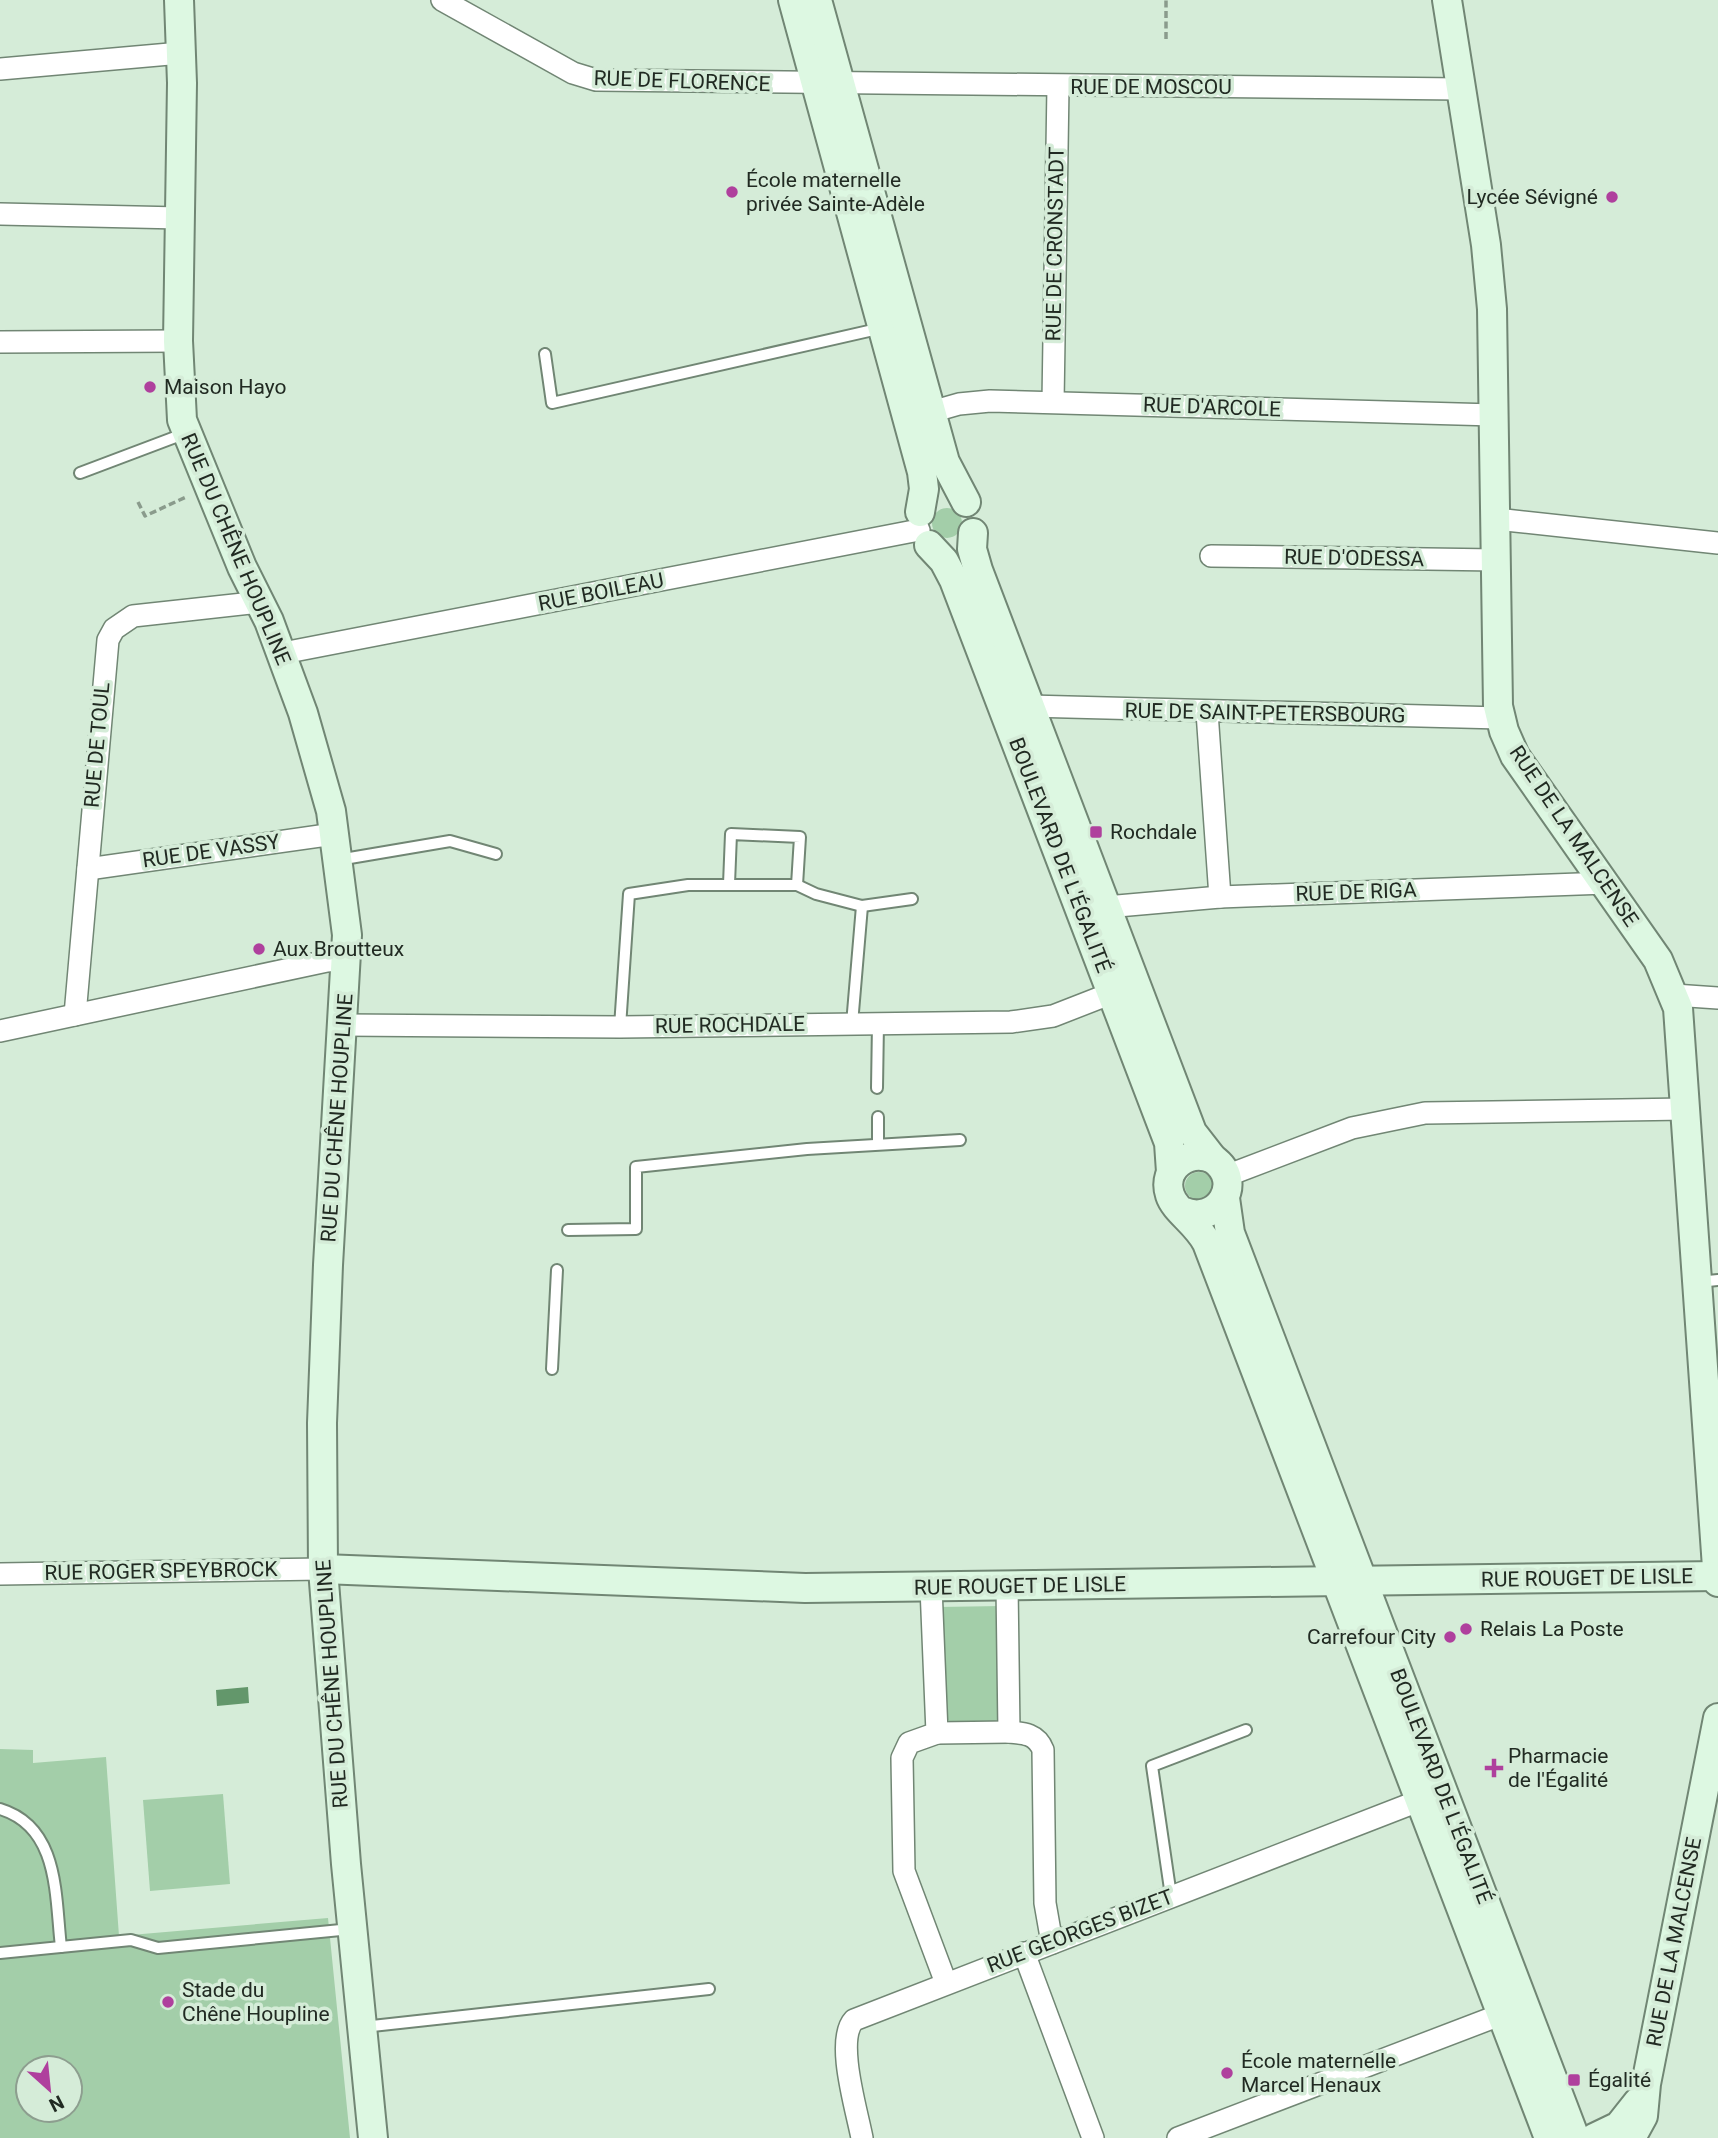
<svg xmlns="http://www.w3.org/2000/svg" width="1718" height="2138" font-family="Roboto,sans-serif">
	<rect width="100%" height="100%" fill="#d5ecd8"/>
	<!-- green -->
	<g fill="#a3cea9" fill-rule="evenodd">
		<circle cx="947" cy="523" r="15"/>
		<circle cx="1199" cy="1186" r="14"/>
		<path d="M1002 1606 1003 1709 998 1719 988 1726 950 1722 941 1712 938 1607Z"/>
		<path d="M0 1749 33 1750V1763L106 1757 119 1936 328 1918 350 2138H0ZM28 2068H70V2110H28Z"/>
		<path d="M223 1794 230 1884 150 1891 143 1800Z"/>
	</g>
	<!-- water -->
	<path fill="#63976b" d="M248 1687 249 1703 217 1706 216 1690Z"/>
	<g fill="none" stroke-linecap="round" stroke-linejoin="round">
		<!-- lane casing -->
		<g stroke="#718674" stroke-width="14">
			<g id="lane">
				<path d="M545 354 552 403 882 328"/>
				<path d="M80 473 186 433"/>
				<path d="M338 860 450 841 496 854"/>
				<path d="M729 884 731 834 800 837 797 885"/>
				<path d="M852 1024 862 906"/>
				<path d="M620 1027 629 894 688 885H797L816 894 862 906 912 899"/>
				<path d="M877 1088 878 1023"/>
				<path d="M878 1117V1144"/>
				<path d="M568 1230 636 1229V1167L807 1149 960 1140"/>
				<path d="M1698 1282 1718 1280"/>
				<path d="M552 1369 557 1270"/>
				<path d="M0 1809C60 1827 55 1897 61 1947"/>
				<path d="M1171 1896 1152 1766 1246 1730"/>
				<path d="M0 1953 131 1940 158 1948 351 1929"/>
				<path d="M363 2027 709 1989"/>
			</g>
		</g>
		<!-- street casing -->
		<g stroke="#718674" stroke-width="24">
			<g id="street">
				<path d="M442 0 573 73 596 80 1461 89"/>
				<path d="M0 69 181 53"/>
				<path d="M0 214 180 218"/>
				<path d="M0 342 178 341"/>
				<path d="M1053 402 1058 86"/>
				<path d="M931 412 959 404 990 401 1494 415"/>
				<path d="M1496 519 1718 543"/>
				<path d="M1211 556 1497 560"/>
				<path d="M283 653 919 530"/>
				<path d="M1029 706 1501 718"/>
				<path d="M1207 712 1220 897"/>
				<path d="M88 869 334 834"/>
				<path d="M1106 907 1220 897 1606 883"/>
				<path d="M1674 995 1718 998"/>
				<path d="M75 1015 108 640 114 629 133 616 261 602"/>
				<path d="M343 1025 620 1027 1011 1022 1053 1016 1112 993"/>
				<path d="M0 1031 327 961 347 959"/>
				<path d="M1226 1176 1352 1128 1425 1113 1686 1109"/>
				<path d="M0 1574 323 1569"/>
				<path d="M1007 1586 1009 1732C1024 1733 1037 1734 1043 1750L1045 1903 1052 1943"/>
				<path d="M931 1587 937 1733 909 1743 902 1758 904 1871 946 1983"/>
				<path d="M937 1733 1009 1732"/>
				<path d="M1024 1953 1093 2138"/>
				<path d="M862 2138C857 2111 835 2040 854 2020L1421 1800"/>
				<path d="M1178 2138 1513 2010"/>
			</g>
		</g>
		<!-- secondary casing -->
		<g stroke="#718674" stroke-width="32">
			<g id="secondary">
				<path d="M179 0 182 83 178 341 182 420 242 567 269 621 303 713 331 811 347 935 328 1265 322 1423 323 1569 346 1864 373 2138"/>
				<path d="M793 0 922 472 924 489 920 512"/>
				<path d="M817 0 945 462 966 502"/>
				<path d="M1447 0 1486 245 1492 309 1498 706 1504 731 1515 756 1658 960 1678 1008 1718 1582"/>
				<path d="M973 533 972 549 978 570 1192 1132 1213 1159"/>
				<path d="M929 545 944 561 954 580 1169 1143 1171 1172"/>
				<path d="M1225 1198 1230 1233 1575 2138"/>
				<path d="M1182 1211C1217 1227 1246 1182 1213 1159 1189 1148 1161 1168 1170 1195 1175 1211 1197 1223 1207 1243L1549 2138"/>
				<path d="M323 1569 805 1588 1718 1576"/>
				<path d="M1594 2138 1619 2126 1638 2102"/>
				<path d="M1631 2138 1643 2116 1646 2084 1718 1718"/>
			</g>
		</g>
		<!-- path -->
		<g stroke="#8a9b8c" stroke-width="3.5" stroke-dasharray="7 3.5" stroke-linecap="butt">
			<path d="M1166 39V0"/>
			<path d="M138 502 145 516 186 497"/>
		</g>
		<!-- lane -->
		<use href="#lane" stroke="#fff" stroke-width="10"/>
		<!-- street -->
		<use href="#street" stroke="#fff" stroke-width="21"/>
		<!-- secondary -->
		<use href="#secondary" stroke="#ddf8e2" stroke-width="28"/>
	</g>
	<!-- markers -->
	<g fill="#af409d" stroke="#d5ecd8" stroke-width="2.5">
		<circle cx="732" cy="192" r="7"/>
		<circle cx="1612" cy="197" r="7"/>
		<circle cx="150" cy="387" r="7"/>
		<rect x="1089" y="825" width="14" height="14" rx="3.5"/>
		<circle cx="259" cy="949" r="7"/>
		<circle cx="1466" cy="1629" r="7"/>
		<circle cx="1450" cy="1637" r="7"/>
		<path d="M1490.5 1757.5h7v7h7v7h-7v7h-7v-7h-7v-7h7z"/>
		<circle cx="168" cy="2002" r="7"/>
		<circle cx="1227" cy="2073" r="7"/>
		<rect x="1567" y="2073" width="14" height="14" rx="3.5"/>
	</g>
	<g text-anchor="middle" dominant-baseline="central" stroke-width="7" stroke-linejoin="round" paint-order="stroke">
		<!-- street labels -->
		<g font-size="21" fill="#212a22" stroke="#d5ecd8">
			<text transform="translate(682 81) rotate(2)">RUE DE FLORENCE</text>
			<text x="1151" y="87">RUE DE MOSCOU</text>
			<text transform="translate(1055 244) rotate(-89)">RUE DE CRONSTADT</text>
			<text transform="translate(1212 407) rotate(2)">RUE D'ARCOLE</text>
			<text transform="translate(236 549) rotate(67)">RUE DU CHÊNE HOUPLINE</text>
			<text transform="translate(1354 558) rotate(1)">RUE D'ODESSA</text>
			<text transform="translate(601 592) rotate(-11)">RUE BOILEAU</text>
			<text transform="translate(1265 713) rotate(1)">RUE DE SAINT-PETERSBOURG</text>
			<text transform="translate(97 745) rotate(-85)">RUE DE TOUL</text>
			<text transform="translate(1574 836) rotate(56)">RUE DE LA MALCENSE</text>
			<text transform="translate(211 851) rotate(-8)">RUE DE VASSY</text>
			<text transform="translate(1060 855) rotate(69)">BOULEVARD DE L'ÉGALITÉ</text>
			<text transform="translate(1356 892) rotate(-2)">RUE DE RIGA</text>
			<text transform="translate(730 1025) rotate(-1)">RUE ROCHDALE</text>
			<text transform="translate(337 1118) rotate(-86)">RUE DU CHÊNE HOUPLINE</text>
			<text transform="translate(161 1571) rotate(-1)">RUE ROGER SPEYBROCK</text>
			<text transform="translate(1587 1578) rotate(-1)">RUE ROUGET DE LISLE</text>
			<text transform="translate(1020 1586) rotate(-1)">RUE ROUGET DE LISLE</text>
			<text transform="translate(332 1684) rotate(-94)">RUE DU CHÊNE HOUPLINE</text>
			<text transform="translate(1441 1786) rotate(69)">BOULEVARD DE L'ÉGALITÉ</text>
			<text transform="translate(1080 1931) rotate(-21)">RUE GEORGES BIZET</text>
			<text transform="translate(1674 1942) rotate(-79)">RUE DE LA MALCENSE</text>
		</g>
		<!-- poi labels -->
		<g font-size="21" fill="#212a22" stroke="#d5ecd8" text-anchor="start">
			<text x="746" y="180">École maternelle<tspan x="746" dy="24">privée Sainte-Adèle</tspan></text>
			<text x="1598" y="197" text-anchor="end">Lycée Sévigné</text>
			<text x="164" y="387">Maison Hayo</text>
			<text x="1110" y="832">Rochdale</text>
			<text x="273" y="949">Aux Broutteux</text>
			<text x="1480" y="1629">Relais La Poste</text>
			<text x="1436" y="1637" text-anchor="end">Carrefour City</text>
			<text x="1508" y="1756">Pharmacie<tspan x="1508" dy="24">de l'Égalité</tspan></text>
			<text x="182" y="1990">Stade du<tspan x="182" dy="24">Chêne Houpline</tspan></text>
			<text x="1241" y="2061">École maternelle<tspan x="1241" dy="24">Marcel Henaux</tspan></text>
			<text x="1588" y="2080">Égalité</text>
		</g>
	</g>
	<!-- north arrow -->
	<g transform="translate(49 2089) rotate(153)"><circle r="33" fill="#d5ecd8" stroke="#8d9e8f" stroke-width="2"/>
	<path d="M0-5L12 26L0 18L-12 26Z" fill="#af409d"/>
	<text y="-10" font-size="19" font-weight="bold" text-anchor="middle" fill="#212a22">N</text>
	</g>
</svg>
